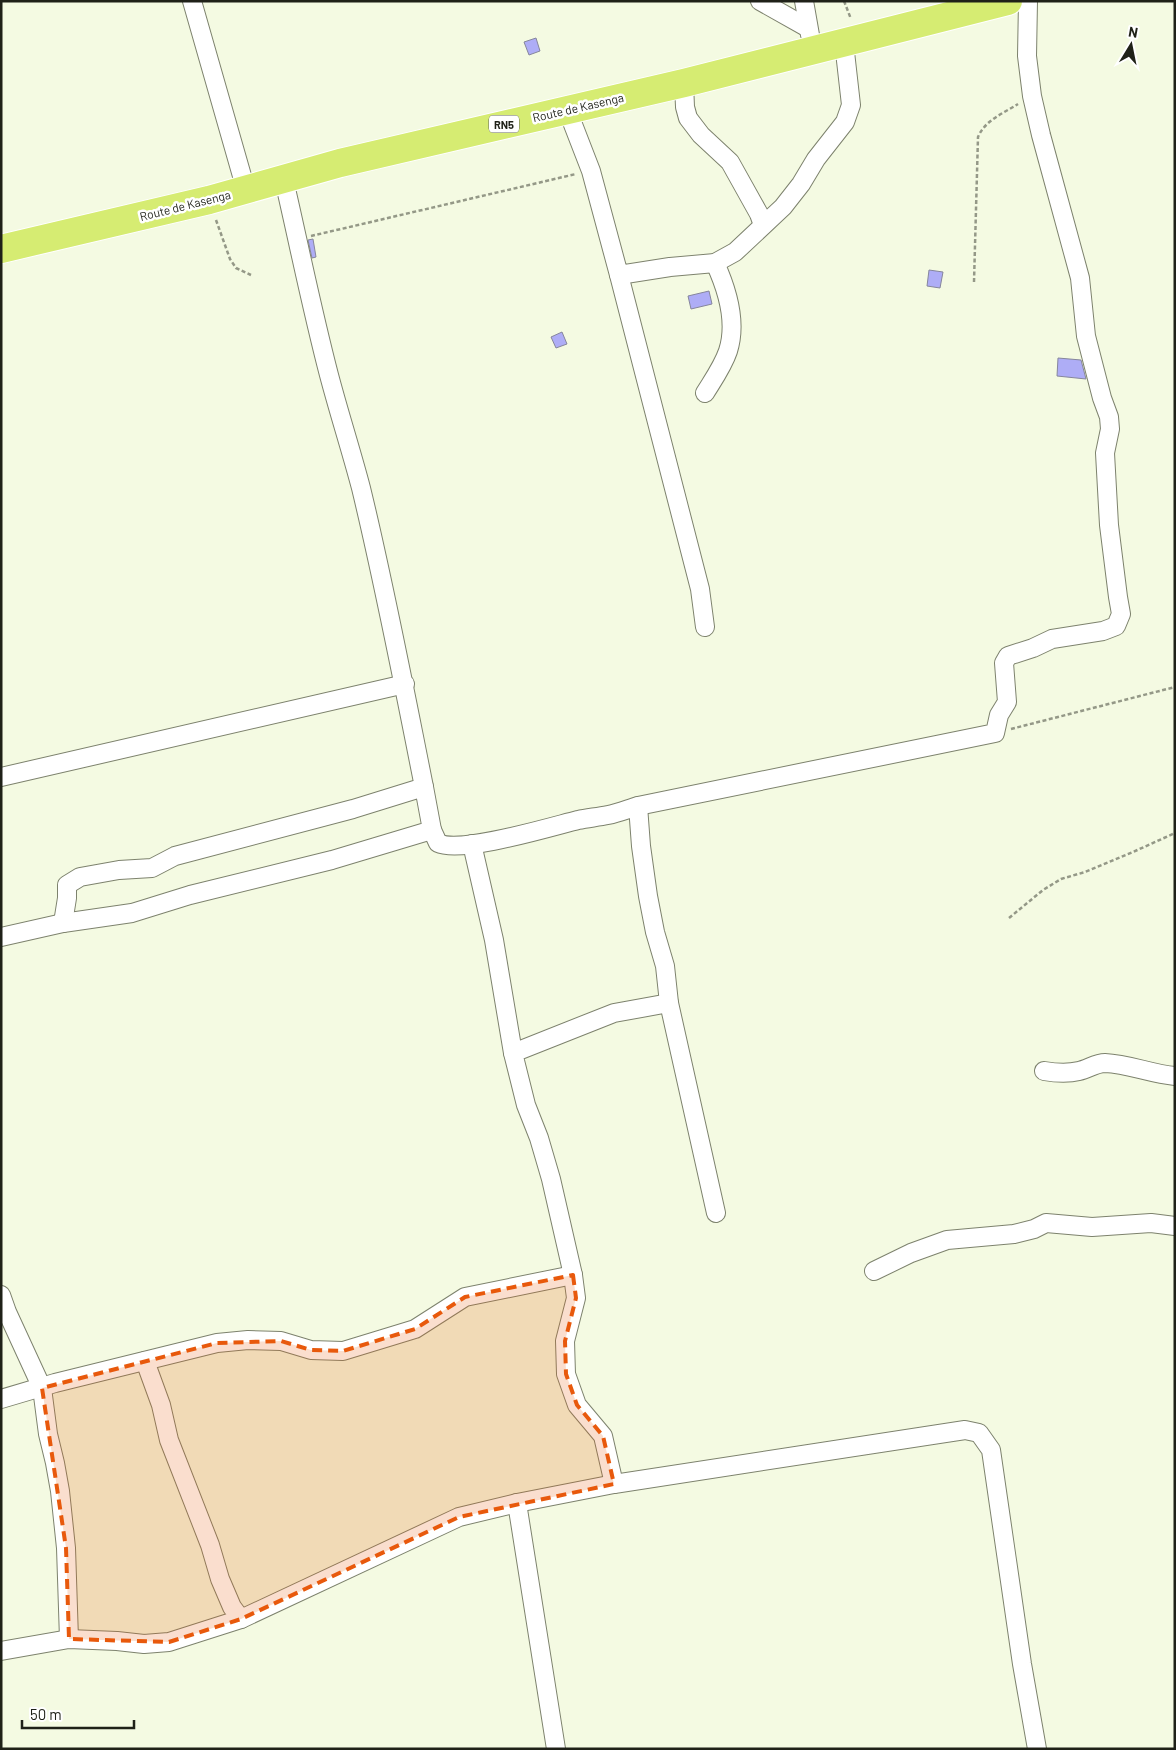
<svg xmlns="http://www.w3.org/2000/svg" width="1176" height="1750" font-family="Barlow,sans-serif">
	<rect width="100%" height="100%" fill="#f4fae2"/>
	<!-- building -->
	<g fill="#aeadf6" stroke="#86869c">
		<path d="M536 38 540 51 529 55 524 42Z"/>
		<path d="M313 239 316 257 312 258 308 240Z"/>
		<path d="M929 270 943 272 940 288 927 286Z"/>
		<path d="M709 291 712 304 691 309 688 296Z"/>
		<path d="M562 332 567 344 556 348 551 337Z"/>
		<path d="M1058 358 1081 360 1086 379 1057 376Z"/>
	</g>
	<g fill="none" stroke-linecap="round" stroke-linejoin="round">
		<!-- minor casing -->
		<g stroke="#7d826d" stroke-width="20">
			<g id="minor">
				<path d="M192 1 246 190"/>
				<path d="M760 1 808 28"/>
				<path d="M804 1 810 35"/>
				<path d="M684 83 685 107 688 118 701 135 730 162 759 214 763 225"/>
				<path d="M567 109 591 171 619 275 670 267 715 263 735 252 783 207 801 184 816 159 845 122 851 105 844 43"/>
				<path d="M619 275 700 589 705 627"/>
				<path d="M705 393C713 380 723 366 728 351 737 323 727 289 715 263"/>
				<path d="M1 777 405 684"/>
				<path d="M638 806 641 846 648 896 655 932 665 966 669 1003 716 1213"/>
				<path d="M432 830 438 843C461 854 550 827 578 820 588 818 598 817 608 815 618 813 628 809 638 806L995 733 999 715 1007 702 1004 663 1008 656 1033 648 1052 639 1103 631 1116 626 1121 614 1118 597 1109 525 1105 453 1110 429 1109 417 1102 398 1086 336 1080 278 1041 135 1032 96 1027 56 1028 1"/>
				<path d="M472 844 494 940 513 1053"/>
				<path d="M63 923 67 898V885L80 877 119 870 152 868 175 856 353 809 424 787C404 687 385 587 361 488 351 450 339 413 329 375 312 310 299 245 284 180"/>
				<path d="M1 937 63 923 132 913 190 895 332 860 432 830 424 787"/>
				<path d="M1044 1071C1056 1073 1067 1074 1079 1071 1088 1069 1096 1063 1105 1063 1129 1064 1151 1074 1175 1076"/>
				<path d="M874 1271 911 1253 947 1240 1014 1234 1034 1229 1046 1223 1092 1227 1151 1223 1175 1226"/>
				<path d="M1 1295 7 1312 42 1388 48 1434 55 1463 60 1491 66 1548 69 1639"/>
				<path d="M145 1361 161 1405 169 1440 210 1545 220 1579 232 1607 241 1619"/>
				<path d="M1 1399 55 1383 217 1343 248 1340 281 1341 311 1350 343 1351 415 1329 465 1297 573 1275"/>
				<path d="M614 1484 603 1436 577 1405 566 1374 565 1341 576 1298 573 1275 551 1179 539 1138 526 1105 513 1053 614 1013 669 1003"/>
				<path d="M517 1503 556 1749"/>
				<path d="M1 1651 69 1639 117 1641 144 1644 169 1642 241 1619 459 1517 517 1503 614 1484 965 1430 979 1433 991 1450 1022 1664 1037 1749"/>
			</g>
		</g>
		<!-- trunk casing -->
		<g stroke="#fff" stroke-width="30">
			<path id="trunk" d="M1 249 209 200 340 163 684 83 1008 1"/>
		</g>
		<!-- path -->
		<g stroke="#949887" stroke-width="2.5" stroke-dasharray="4 2.5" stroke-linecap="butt">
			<path d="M844 1 851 19"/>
			<path d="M216 220 230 259 236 268 251 275"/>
			<path d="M311 236 576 174"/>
			<path d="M974 282 978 137C985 120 1004 113 1018 104"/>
			<path d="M1011 729 1175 687"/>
			<path d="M1009 918 1043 890 1061 879 1085 872 1133 852 1175 833"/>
		</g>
		<!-- minor -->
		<use href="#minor" stroke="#fff" stroke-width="18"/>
		<!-- trunk -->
		<use href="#trunk" stroke="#d6ec72" stroke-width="28"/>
	</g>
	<!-- marked area -->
	<path fill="#e8590c" fill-opacity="0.2" stroke="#e8590c" stroke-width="4" stroke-dasharray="10 6" stroke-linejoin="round" d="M573 1275 576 1298 565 1341 566 1374 577 1405 603 1436 614 1484 459 1517 241 1619 169 1642 69 1639 66 1548 42 1388 217 1343 281 1341 311 1350 343 1351 415 1329 465 1297Z"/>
	<g text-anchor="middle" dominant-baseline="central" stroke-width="5" stroke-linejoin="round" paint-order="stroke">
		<!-- shield labels -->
		<rect fill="#fff" stroke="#62645d" stroke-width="1" x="489" y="115.5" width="30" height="17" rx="4"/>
		<g font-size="11" font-weight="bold" fill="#1f2118">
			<text x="504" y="124">RN5</text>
		</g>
		<!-- street labels -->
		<g font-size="12" fill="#1f2118" stroke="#fff">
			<text transform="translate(578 107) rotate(-13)">Route de Kasenga</text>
			<text transform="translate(185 205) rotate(-14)">Route de Kasenga</text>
		</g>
	</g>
	<!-- border -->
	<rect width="1176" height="1750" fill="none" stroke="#1f2118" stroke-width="5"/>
	<!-- north arrow -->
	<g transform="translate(1131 45) rotate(10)" stroke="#ffffff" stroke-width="4" paint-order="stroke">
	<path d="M0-4L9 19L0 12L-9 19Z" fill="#1f2118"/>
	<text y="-8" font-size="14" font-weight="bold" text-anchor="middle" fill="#1f2118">N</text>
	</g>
	<!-- scale -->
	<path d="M22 1720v8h112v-8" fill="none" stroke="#1f2118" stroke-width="2.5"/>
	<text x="30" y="1720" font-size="15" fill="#1f2118" stroke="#ffffff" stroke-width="4" paint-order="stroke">50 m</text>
</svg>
